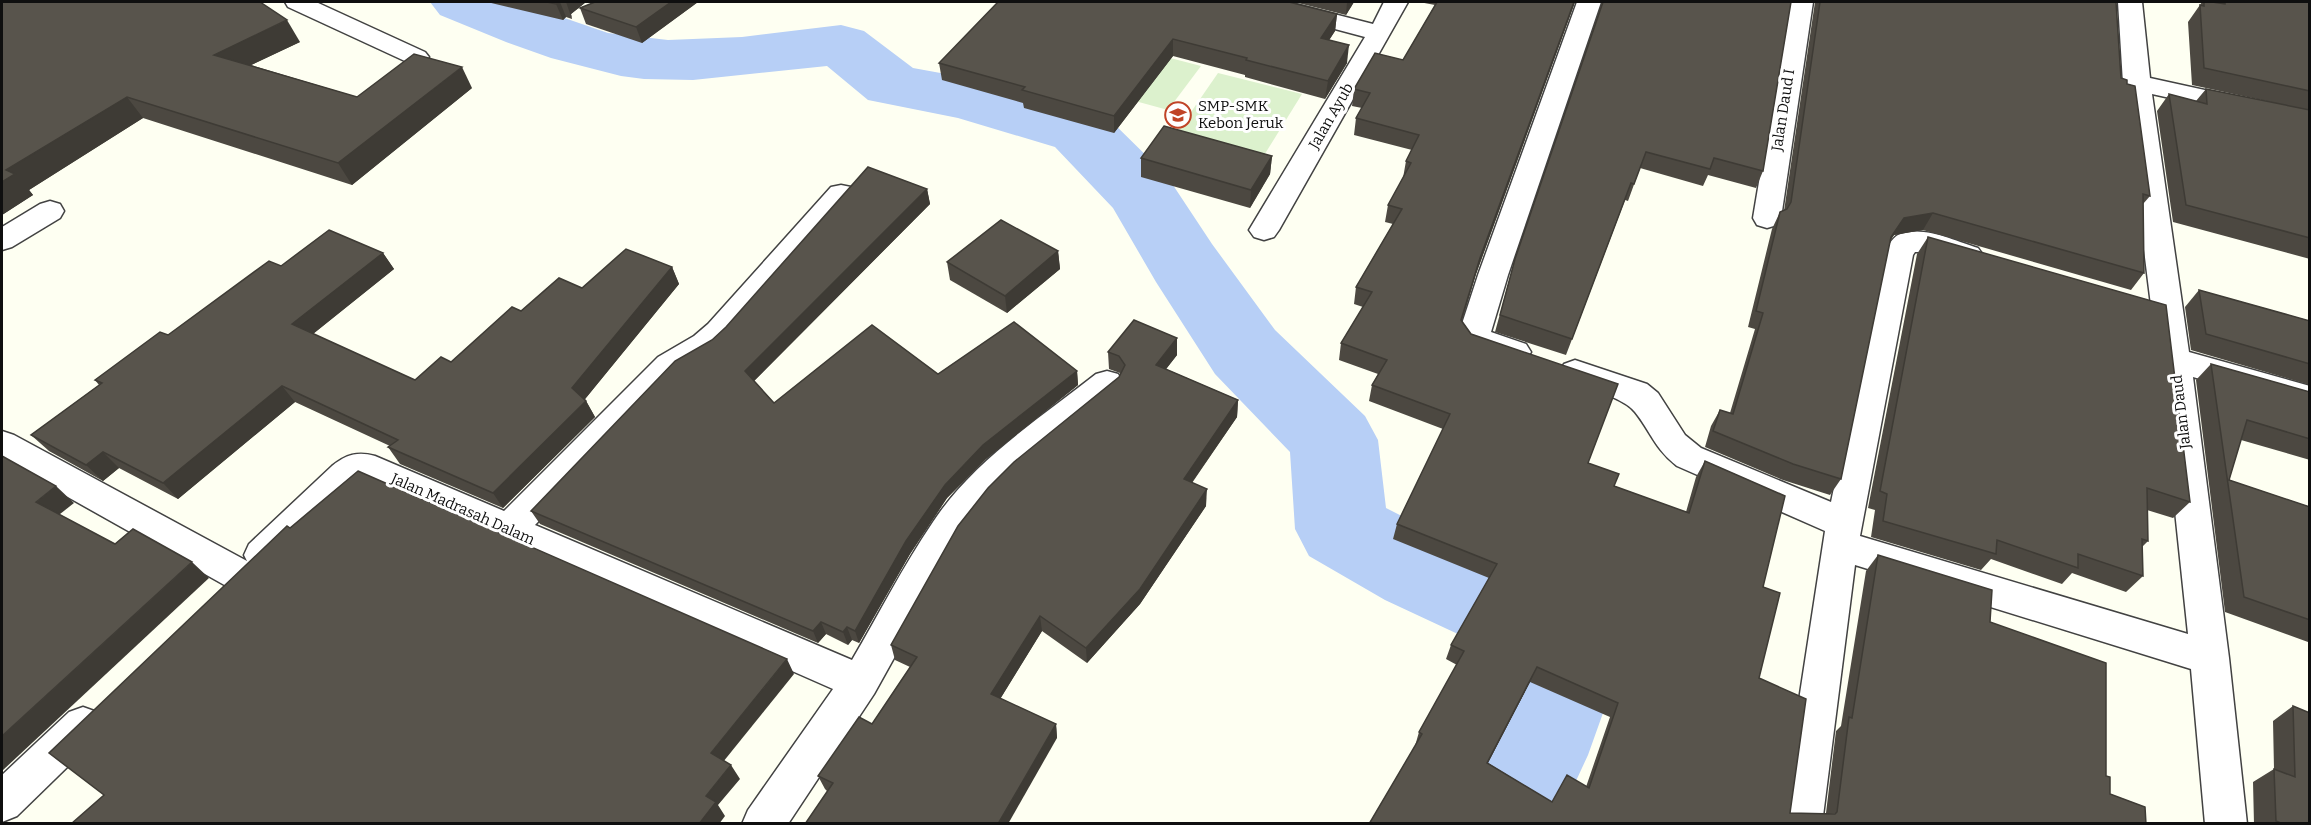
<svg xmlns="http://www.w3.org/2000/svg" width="2311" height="825" font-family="Bitter,serif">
	<rect width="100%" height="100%" fill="#fefff2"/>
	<!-- pitch -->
	<g fill="#dcf1cd">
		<path d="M1097 39 1201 66 1168 110 1062 81Z"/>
		<path d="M1218 73 1302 94 1258 165 1171 141Z"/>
	</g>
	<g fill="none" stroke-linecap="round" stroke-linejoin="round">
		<!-- river -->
		<path fill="#b7cff6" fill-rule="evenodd" d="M430 2H518L608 33 668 40 742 37 841 25 864 31 913 68 968 78 1105 115 1167 176 1212 244 1275 330 1365 416 1378 440 1386 508 1453 542 1613 612 1628 643 1588 755 1556 824H1442L1458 786 1494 725 1520 663 1385 600 1309 556 1295 529 1290 452 1215 374 1156 282 1113 208 1055 147 958 118 868 100 827 66 693 80 644 79 621 76 551 58 506 42 440 15Z"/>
		<!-- minor casing -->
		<g stroke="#424242" stroke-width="3">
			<g id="minor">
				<path d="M285 2H316L425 52 429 57 425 62 416 65 407 62 288 7Z"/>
				<path d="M1249 2H1287L1373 24 1384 2H1408L1279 230 1274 237 1264 240 1254 237 1249 230 1365 37 1252 7Z"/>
				<path d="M1577 2H1601L1508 275 1491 332 1526 344 1531 352 1526 360 1515 364 1467 348 1459 333 1478 275Z"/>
				<path d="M1789 2H1813L1781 218 1777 225 1767 228 1757 225 1753 218Z"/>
				<path d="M2118 2H2142L2150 78 2310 113V129L2152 94 2189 352 2310 386V411L2193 377 2229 658 2247 824H2205L2191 669 1855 565 1822 824H1780L1825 531 1677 466C1655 449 1651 432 1635 412 1622 396 1584 388 1564 380L1559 372 1564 364 1575 360 1647 384 1658 393 1685 435 1701 448 1831 502 1883 254C1887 248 1892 238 1898 235 1921 224 1956 241 1978 248L1983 255 1978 262 1968 265 1922 252H1915L1913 255 1860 536 2188 634 2165 416 2123 83Z"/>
				<path d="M841 185 851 187 855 194 851 201 730 340 716 352 680 373 535 525 852 660C879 614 903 566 933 522 973 461 1039 419 1096 374L1107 371 1118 374 1123 383 1118 392 1015 477 989 503 959 541 874 694 788 824H742L748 810 833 689 362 481 275 566 262 570 255 568 259 576 254 587 241 591 228 587 2 460V431L14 435 247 561 244 555 249 544 332 466C346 455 357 451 375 456L504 511 658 357 694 336 708 324 831 187Z"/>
				<path d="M50 201 60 204 64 211 60 218 12 247 2 250V227L40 204Z"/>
				<path d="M83 707 97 712 103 725 97 738 17 816 2 822V775L69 712Z"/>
			</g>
		</g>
		<!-- minor -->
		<use href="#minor" fill="#fff" fill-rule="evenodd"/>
	</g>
	<!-- wall -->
	<g fill="#4c4841" fill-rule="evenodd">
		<path d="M2 2 300 42 251 65 357 97 472 88 352 185 143 118 29 190 33 195 2 215Z"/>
		<path d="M487 2H586L571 14 572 19 566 17 563 20Z"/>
		<path d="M595 2H698L642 43 586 24 580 8Z"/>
		<path d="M1294 2H1354L1346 15Z"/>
		<path d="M1419 2H1575L1476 274 1462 321 1471 334 1588 463 1614 486 1686 512 1696 477 1705 461 1763 587 1759 678 1790 813H1826L1836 731 1841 726 1866 571 1878 555 1990 622 2106 776 2110 794 2145 807 1369 824 1415 746 1419 732 1457 665 1446 659 1451 645 1489 578 1393 539 1397 524 1443 429 1369 401 1372 385 1378 374 1339 360 1341 343 1363 307 1354 304 1356 287 1393 224 1385 222 1388 205 1403 178 1406 161 1412 150 1354 135 1356 118 1362 108 1352 106 1354 89 1403 60 1435 5ZM1530 682 1610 717 1586 787 1552 802 1488 763Z"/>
		<path d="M1602 2H1791L1763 171 1756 188 1708 175 1703 186 1640 168 1628 201 1625 200 1566 355 1495 332 1515 259Z"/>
		<path d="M1815 2H2116L2121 78 2127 84 2150 196 2143 204 2144 273 2131 290 1923 230 1894 235 1890 241 1841 479 1830 495 1783 480 1705 447 1711 426 1720 410 1730 413 1755 329 1748 327 1772 229 1780 212 1784 211Z"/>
		<path d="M2202 2H2310V259L2173 222 2157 111 2169 94 2196 101 2206 89 2289 106 2192 85 2188 22Z"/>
		<path d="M1337 14 1335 31 1329 40 1347 63 1325 99 1245 77V75L1173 56 1114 133 1024 108 1023 103 942 80 939 63Z"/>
		<path d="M1272 156 1270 174 1250 208 1141 177V158Z"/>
		<path d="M927 189 930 204 754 381 774 403 938 374 1077 371 1078 385 986 459 947 498 910 554 859 643 852 640 848 645 826 634 818 643 540 524 531 511Z"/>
		<path d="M1928 237 2190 502 2173 518 2147 510 2148 541 2142 547 2143 576 2126 592 2072 573 2062 584 1991 559 1981 570 1871 537 1875 510 1868 508 1917 254Z"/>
		<path d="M1058 251 1060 269 1007 313 950 280 947 262Z"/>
		<path d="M383 253 394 269 313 334 415 380 451 362 521 311 582 288 672 267 679 284 585 399 595 417 503 508 400 464 388 447 390 446 295 402 178 499 119 468 103 481 49 451 31 435 99 385 95 380 281 266Z"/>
		<path d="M2199 290 2310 321V385L2191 350 2185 307Z"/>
		<path d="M1108 352 1177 355 1166 369 1238 400 1237 417 1192 483 1206 506 1140 604 1087 663 1042 631 1000 699 1056 724 1057 738 827 791 825 789 818 776 872 724 910 667 895 660 891 645 1119 377 1120 373 1109 369Z"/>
		<path d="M2211 364 2310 392V460L2241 440 2229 480 2310 507V678L2308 642 2225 612 2196 380Z"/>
		<path d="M2293 706 2310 824H2254L2253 782 2274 769 2273 721Z"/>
	</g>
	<!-- shaded-wall -->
	<g fill="#3e3b35">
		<path d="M559 2H560L566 17 563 20 556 4Z"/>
		<path d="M566 2H586L571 14 572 19Z"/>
		<path d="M671 2H698L642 43 636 27Z"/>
		<path d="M1347 2H1354L1346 15Z"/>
		<path d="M1574 2H1575L1476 274 1457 336 1480 258Z"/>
		<path d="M1337 14 1335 31 1319 56 1321 38Z"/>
		<path d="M287 20 300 42 228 76 214 55Z"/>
		<path d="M1173 39V56L1114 133V116Z"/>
		<path d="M1349 45 1347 63 1325 99 1328 81Z"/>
		<path d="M462 67 472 88 352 185 338 163Z"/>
		<path d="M127 97 143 118 29 190 33 195 2 215V182L6 170Z"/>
		<path d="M1272 156 1270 174 1250 208 1251 190Z"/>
		<path d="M927 189 930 204 750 385 745 371Z"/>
		<path d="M1933 213 1923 230 1894 235 1881 254 1891 237 1904 218Z"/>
		<path d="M1058 251 1060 269 1007 313 1005 296Z"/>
		<path d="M383 253 394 269 304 341 292 324Z"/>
		<path d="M672 267 679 284 581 404 572 388Z"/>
		<path d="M1177 338V355L1156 382V365Z"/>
		<path d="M1077 371 1078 385 986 459 947 498 910 554 859 643 855 631 906 541 945 485 983 445Z"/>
		<path d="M282 386 295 402 178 499 163 483Z"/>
		<path d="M1238 400 1237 417 1183 495 1184 479Z"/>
		<path d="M586 401 595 417 503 508 493 493Z"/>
		<path d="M103 452 119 468 103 481 86 465Z"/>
		<path d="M56 486 74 503 55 518 36 502Z"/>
		<path d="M1207 489 1206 506 1140 604 1087 663 1086 648Z"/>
		<path d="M192 562 209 578 2 771V736Z"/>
		<path d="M1040 616 1042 631 994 709 991 694Z"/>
		<path d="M821 622 826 634 818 643 813 631Z"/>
		<path d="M847 627 852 640 848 645 843 632Z"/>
		<path d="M787 659 794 674 719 767 711 753Z"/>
		<path d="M1537 667 1530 682 1481 776 1487 763Z"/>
		<path d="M1056 724 1057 738 1008 824H998Z"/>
		<path d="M731 765 740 779 718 805 725 816 719 824H699L706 796Z"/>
	</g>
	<!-- building -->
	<g fill="#58544c" stroke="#3e3b35" stroke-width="1.5" fill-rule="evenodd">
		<path d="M2 2H260L287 20 214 55 357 97 414 54 462 67 338 163 127 97 6 170 15 174 2 182Z"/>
		<path d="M547 2H559L556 4Z"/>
		<path d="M595 2H671L636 27 580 8Z"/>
		<path d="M998 2H1289L1337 14 1321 38 1349 45 1328 81 1246 60 1247 58 1173 39 1114 116 1022 90 1025 87 939 63Z"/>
		<path d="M1437 2H1574L1480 258 1461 320 1471 334 1618 384 1588 463 1619 474 1614 486 1689 513 1705 461 1785 496 1763 587 1780 593 1759 678 1806 699 1790 813 1835 814 1837 812 1849 717 1852 718 1878 555 1992 590 1990 622 2106 663V776L2110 777V794L2145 807 2146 824H1369L1422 734 1419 732 1464 651 1451 645 1497 564 1397 524 1450 414 1372 385 1387 360 1341 343 1372 292 1356 287 1402 209 1388 205 1411 163 1406 161 1419 135 1356 118 1370 93 1354 89 1375 53 1403 60ZM1537 667 1618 703 1589 788 1567 775 1552 802 1487 763Z"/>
		<path d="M1603 2H1791L1763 171 1714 158 1710 169 1646 152 1634 184 1631 183 1572 339 1500 315 1515 259Z"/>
		<path d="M1820 2H2116L2121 78 2127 80V84L2135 86 2150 196 2143 194 2144 273 1933 213 1904 218 1891 237 1841 479 1793 464 1713 431 1720 410 1733 414 1763 313 1756 311 1780 212 1787 209 1791 202Z"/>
		<path d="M2204 2H2212L2225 4V2H2310V91L2204 68 2200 5 2204 6Z"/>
		<path d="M2206 89 2310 110V238L2186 205 2169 94 2207 104Z"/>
		<path d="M1164 126 1272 156 1251 190 1141 158Z"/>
		<path d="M868 167 927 189 745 371 774 403 872 325 938 374 1014 322 1077 371 983 445 945 485 906 541 855 631 847 627 843 632 821 622 813 631 531 511 675 361 712 340 726 327Z"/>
		<path d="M1001 220 1058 251 1005 296 947 262Z"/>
		<path d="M329 230 383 253 292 324 415 380 441 357 451 362 512 307 521 311 559 278 582 288 626 249 672 267 572 388 586 401 493 493 388 447 398 440 282 386 163 483 103 452 86 465 31 435 102 383 95 380 160 332 168 335 269 261 281 266Z"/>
		<path d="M1928 237 2166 305 2190 502 2147 488 2148 541 2142 539 2143 576 2078 554V568L1997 540 1996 554 1883 521 1887 494 1880 491Z"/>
		<path d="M2199 290 2310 321V364L2206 334Z"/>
		<path d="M1134 320 1177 338 1156 365 1238 400 1184 479 1207 489 1140 589 1086 648 1040 616 991 694 1056 724 998 824H805L833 783 818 776 859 717 872 724 917 657 891 645 958 526 988 488 1014 462 1119 377 1125 365 1119 356 1108 352Z"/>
		<path d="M2211 364 2310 392V439L2247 420 2229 480 2310 507V620L2244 597Z"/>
		<path d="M2 456 56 486 36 502 115 544 133 529 192 562 2 736Z"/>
		<path d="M358 471 787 659 711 753 731 765 706 796 716 802 699 824H71L104 795 49 753 287 526 290 528Z"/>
		<path d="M2293 706 2310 713V824H2283L2276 821 2274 769 2295 777Z"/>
	</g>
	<!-- icons -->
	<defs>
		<g id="school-ring" transform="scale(1.35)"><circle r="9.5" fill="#fff" stroke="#c04427" stroke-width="1.5"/><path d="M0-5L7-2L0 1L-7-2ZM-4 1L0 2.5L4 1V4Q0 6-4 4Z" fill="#c04427"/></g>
	</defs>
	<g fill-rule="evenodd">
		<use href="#school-ring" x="1178" y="115"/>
	</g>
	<g text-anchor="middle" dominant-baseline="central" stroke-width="6" stroke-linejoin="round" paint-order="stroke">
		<!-- poi labels -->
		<g font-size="15" fill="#0f0f0f" stroke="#fff" text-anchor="start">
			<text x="1198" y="106">SMP-SMK<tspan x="1198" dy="17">Kebon Jeruk</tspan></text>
		</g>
		<!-- street labels -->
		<g font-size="15" fill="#0f0f0f" stroke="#fff">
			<text transform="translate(1783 110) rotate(-81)">Jalan Daud I</text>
			<text transform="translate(1331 116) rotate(-60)">Jalan Ayub</text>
			<text transform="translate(2181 412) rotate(-97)">Jalan Daud</text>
			<text transform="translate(463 509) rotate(24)">Jalan Madrasah Dalam</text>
		</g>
	</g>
	<!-- border -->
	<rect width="2311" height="825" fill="none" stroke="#0f0f0f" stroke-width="6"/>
</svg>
